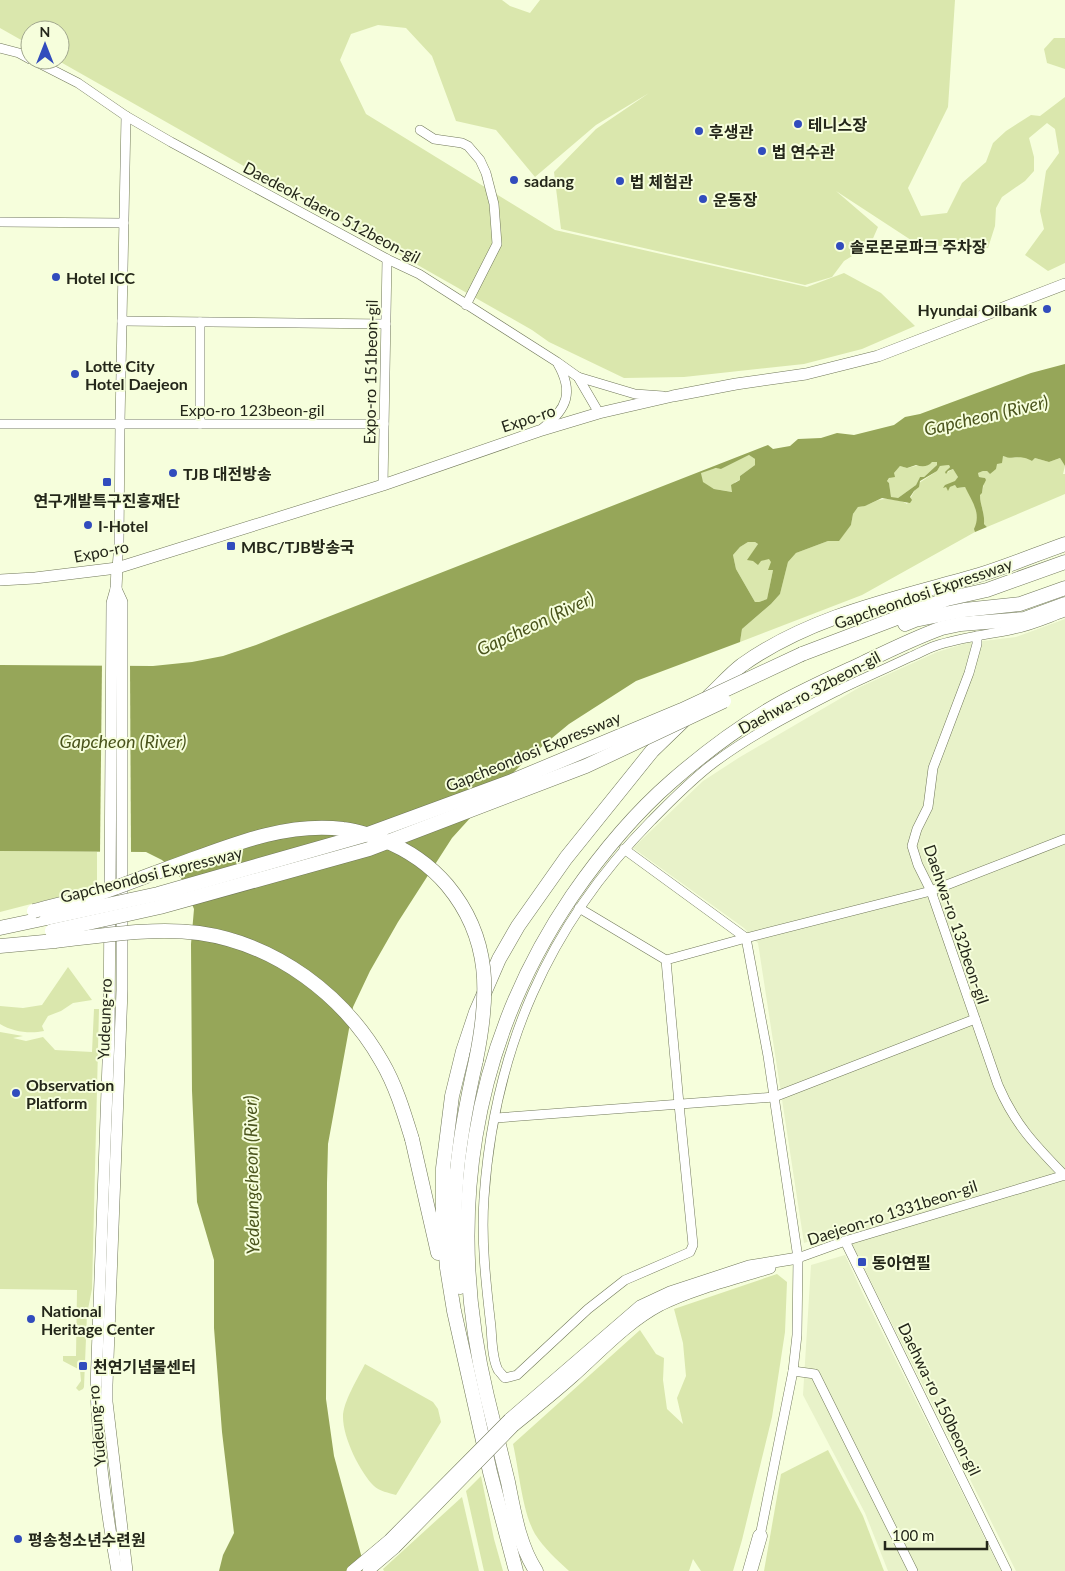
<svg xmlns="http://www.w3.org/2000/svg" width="1065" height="1571" font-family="Lato,'Noto Sans KR',sans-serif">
	<rect width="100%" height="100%" fill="#f6fedc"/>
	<!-- built -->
	<g fill="#e8f2c9">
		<path d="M1065 619V1571H1016L845 1230 804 1243 758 943 744 928 633 848 703 781 740 757 860 687 937 652 967 643 1016 637Z"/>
		<path d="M845 1255 862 1292 1001 1571H888L865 1513 803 1395 811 1265Z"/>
	</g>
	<!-- green -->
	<g fill="#dae7ad">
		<path d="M0 0H502L510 6 530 13 540 0H955L948 107 908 188 921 216 947 213 962 183 986 162 993 143 1006 131 1031 115 1040 116 1065 97V263L1048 271 1025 255 1044 229 1040 211 1046 171 1059 153 1055 129 1047 123 1029 138 1034 157V171L1025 181 1002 197 996 208 995 226 988 248 940 246 914 242 836 191 878 227 867 252 857 253 844 261 832 277 805 285 561 229 554 172 596 129 649 93 596 125 535 177 496 130 456 121 432 56 406 28 378 25 351 34 340 60 366 114 555 230 807 287 844 273 881 293 915 326 862 349 804 364 684 377 624 378 549 342 532 330 57 60H60V30H30V45L0 28Z"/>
		<path d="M1054 38H1065V69L1047 63 1044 49Z"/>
		<path d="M749 455 755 459V465L740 476V480L735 482 733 492 714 489 702 482 701 472 717 468 721 469Z"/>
		<path d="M1002 456 1015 458 1022 456 1032 461 1035 458 1049 462 1060 458 1065 466 1063 474H1065V494L987 527 984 524C985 513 980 505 980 494L982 493 985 478 979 477 978 473 983 471H987L990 474Z"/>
		<path d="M932 462H937V465L924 477H920L916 485 898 498H891L889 483 887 481 900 466 907 468Z"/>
		<path d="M949 465 950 466 946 473 953 469 958 477 956 481 946 487 948 490 950 487 955 485 959 488 965 487C973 498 981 515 975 529V532L862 595 740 642 742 629 771 604 780 594 788 562 796 553 828 541 839 540 851 525 853 514 858 507C874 505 876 496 895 500 900 501 903 501 907 504L919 483 937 471 940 466Z"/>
		<path d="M748 542H755L758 544 748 560 761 561 769 558 772 562 769 570H773L767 599 759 602H755L736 569 733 555 740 547Z"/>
		<path d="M0 851 97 852V887L0 912Z"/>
		<path d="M68 967 92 1000 73 1003 61 1011 48 1016 42 1026 44 1031C30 1034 13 1032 0 1024V1006L23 1008 42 1005Z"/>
		<path d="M94 1009H99L92 1289 87 1314 84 1387 83 1389 79 1391 76 1388 81 1381 80 1370 63 1361V1356H76L77 1290 0 1289V1032L23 1036 13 1038 26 1041 43 1037 55 1050 92 1052Z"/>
		<path d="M777 1274 787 1282 785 1332 772 1417 742 1540 733 1571H701L693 1559 689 1571H569C557 1560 544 1548 535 1534 522 1511 519 1470 513 1444L640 1330 656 1354 664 1358 663 1380 667 1409 683 1424 677 1398 686 1376 683 1343 674 1309Z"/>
		<path d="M365 1364 433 1402 438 1409 441 1422 396 1495C389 1493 379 1491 374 1486 360 1472 343 1438 343 1417 343 1402 358 1378 365 1364Z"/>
		<path d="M828 1450 863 1516 884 1571H764L781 1474Z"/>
		<path d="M481 1476 494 1539 503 1571H484L466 1491Z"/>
		<path d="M462 1497 479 1571H384L383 1569Z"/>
	</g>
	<!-- water -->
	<path fill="#96a659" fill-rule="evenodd" d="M1065 364V466L1060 458 1049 462 1035 458 1032 461C1018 453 1015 461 1003 456L1002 463 997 464 996 469 990 474 987 471H983L978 473 979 477 985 478 986 480 983 486 982 493 980 495C980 505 985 513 984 524L987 527 975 532 974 529C982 513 971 500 965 487L957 488 955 485 950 487 948 491 946 487 943 488 945 485 955 481 958 477 953 469 948 471 946 474 945 472 950 467 949 465 940 466 937 471 920 481 919 487 914 491 910 497 912 500 910 503 882 498 865 506 858 507 853 514 851 525 839 541H828L796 553 788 562 780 594 771 604 742 629 740 642 636 681 569 724 528 758 491 795 452 838 398 922 370 971 353 1007 328 1144 327 1183 326 1399 334 1456 363 1562 368 1571H219L223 1555 234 1533 222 1432 214 1328V1260L197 1202 192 1091 191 944 194 909 181 878 162 860 146 852 0 851V665L153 666 192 662 223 656 256 645 768 445 773 449 790 446 798 439 821 438 837 433 854 435 894 425 905 417 920 414 1031 373ZM749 455 755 459V465L740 476V480L731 485 732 492 714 489 703 482 701 473 716 468 721 469ZM932 462H937V465L924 477H920L916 485 898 498 891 497 889 483 887 481 889 478 895 477 894 473 900 466 907 468 916 465C922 467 928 467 932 462ZM748 542H755L758 544 747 560 753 561 758 565 761 561 769 559 771 562 768 570H773L767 599 759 602H755L736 569 733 555 740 547Z"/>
	<!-- pier -->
	<path fill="#f6fedc" d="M102 663H130L131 855 100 854Z"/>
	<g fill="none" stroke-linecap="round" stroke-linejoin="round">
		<!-- minor casing -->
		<g stroke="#71785a" stroke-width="10">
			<g id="minor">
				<path d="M0 48 19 53 30 59"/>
				<path d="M33 60 78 83 126 116 171 142 387 259 419 274 557 362 578 377 599 413"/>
				<path d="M420 130 434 139 462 143 468 146 480 160 486 173 494 204 497 244 466 305"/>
				<path d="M0 222 124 223"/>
				<path d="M122 321 386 324"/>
				<path d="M578 377 635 394 663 396"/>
				<path d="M0 424H384"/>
				<path d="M200 424V322"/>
				<path d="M543 428C567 409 574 392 558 364"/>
				<path d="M383 485 387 259"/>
				<path d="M117 568 119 544 120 423 126 116"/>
				<path d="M1065 612C1048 618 1031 626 1014 629 987 635 961 637 935 646 926 649 918 654 910 657 887 668 864 678 841 689 798 711 754 733 715 762 692 779 672 800 651 821 548 926 494 1050 484 1198 481 1241 486 1284 491 1327 492 1340 492 1358 498 1370 499 1371 504 1377 505 1378L517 1375 588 1309 625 1280 690 1252 693 1245 679 1104 666 960 746 938 931 891 1065 839"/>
				<path d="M977 636V644L969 673 933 768 928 807 917 829 912 846 918 865 931 891 998 1085C1015 1125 1036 1146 1065 1176"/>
				<path d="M624 849 746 938 768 1056 798 1258 797 1335 793 1371 760 1536"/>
				<path d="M579 908 666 960"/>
				<path d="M496 1118 774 1097 975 1019"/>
				<path d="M845 1241 1007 1571"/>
				<path d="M798 1258 845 1241 1065 1175"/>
				<path d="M793 1371 815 1374 913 1571"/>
			</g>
		</g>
		<!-- major casing -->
		<g stroke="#71785a" stroke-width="12">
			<g id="major">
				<path d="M0 580 35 578 117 568 383 485 539 431 599 413 673 396 736 384 806 374 878 356 1065 284"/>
				<path d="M116 589 122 602V893"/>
				<path d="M122 909V990L107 1385V1402L127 1571"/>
				<path d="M509 1419 640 1306 670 1292 749 1266 798 1258"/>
				<path d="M514 1426C534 1410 554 1394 573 1377 601 1352 627 1323 661 1305 693 1289 735 1279 770 1268"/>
				<path d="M117 1571C106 1510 98 1449 96 1387L109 1036 112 603 116 589 117 568"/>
			</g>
		</g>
		<!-- highway casing -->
		<g stroke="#71785a" stroke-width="15">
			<g id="highway">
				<path d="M905 624 915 620 964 610 1020 604 1065 588"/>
				<path d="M802 654 947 599 987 590 1065 562"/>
				<path d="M709 696C720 686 730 674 742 665 812 615 899 598 979 575 1008 566 1037 554 1065 544"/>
				<path d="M0 928 47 918"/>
				<path d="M0 946 55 941"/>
				<path d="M412 1139 438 1253"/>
				<path d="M460 1287C447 1209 459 1136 476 1060"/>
				<path d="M516 1571 490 1472 454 1311 447 1268 443 1220V1168L452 1096 463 1051 476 1012 499 959 518 926 566 858 652 751 683 721"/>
				<path d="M536 1571C519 1545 514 1512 508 1482 501 1453 494 1425 487 1396 445 1221 470 1046 572 896 601 854 634 814 672 781 704 753 740 726 777 705 804 690 833 677 861 664 888 651 914 638 942 628L961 624 1024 619 1065 604"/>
				<path d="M750 1571 760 1536"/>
			</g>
		</g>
		<!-- minor -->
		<use href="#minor" stroke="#fff" stroke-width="9"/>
		<!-- major -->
		<use href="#major" stroke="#fff" stroke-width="11"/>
		<!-- highway -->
		<use href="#highway" stroke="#fff" stroke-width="14"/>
		<!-- major-bridge casing -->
		<g stroke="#71785a" stroke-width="12" stroke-linecap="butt">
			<g id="major-bridge">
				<path d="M352 1571 389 1540 509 1419"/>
				<path d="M368 1571 395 1548 514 1426"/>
			</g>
		</g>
		<!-- highway-bridge casing -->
		<g stroke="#71785a" stroke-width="15" stroke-linecap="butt">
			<g id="highway-bridge">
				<path d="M34 911C52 906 70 902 88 897 114 889 138 879 163 870 220 850 281 821 343 829 356 830 370 835 383 840 408 850 429 864 447 885 492 939 489 996 476 1060"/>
				<path d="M47 918 158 894 365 835 512 781 682 710 802 654"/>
				<path d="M52 931 160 907 369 849 586 766 724 701"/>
				<path d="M55 941C102 936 151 927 199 933 276 944 344 995 382 1062 396 1086 404 1113 412 1139"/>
			</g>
		</g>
		<!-- major-bridge -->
		<use href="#major-bridge" stroke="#fff" stroke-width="11"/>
		<!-- highway-bridge -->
		<use href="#highway-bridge" stroke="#fff" stroke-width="14"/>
	</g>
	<!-- markers -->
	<g fill="#314cbd" stroke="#f6fedc" stroke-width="2">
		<circle cx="798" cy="124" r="5"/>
		<circle cx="699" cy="131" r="5"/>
		<circle cx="762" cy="151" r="5"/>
		<circle cx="514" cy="180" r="5"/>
		<circle cx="620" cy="181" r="5"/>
		<circle cx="703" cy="199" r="5"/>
		<circle cx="840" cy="246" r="5"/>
		<circle cx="56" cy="277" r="5"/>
		<circle cx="1047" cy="309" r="5"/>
		<circle cx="75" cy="374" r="5"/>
		<circle cx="173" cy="473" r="5"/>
		<rect x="102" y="477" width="10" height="10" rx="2.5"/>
		<circle cx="88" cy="525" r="5"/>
		<rect x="226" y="541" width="10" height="10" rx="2.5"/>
		<circle cx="16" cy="1093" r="5"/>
		<rect x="857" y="1257" width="10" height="10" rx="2.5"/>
		<circle cx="31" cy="1319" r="5"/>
		<rect x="78" y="1361" width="10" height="10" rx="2.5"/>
		<circle cx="18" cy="1539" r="5"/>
	</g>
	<g text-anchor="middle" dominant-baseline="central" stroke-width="4" stroke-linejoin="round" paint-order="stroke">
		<!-- poi labels -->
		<g font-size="16" font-weight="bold" fill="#24271a" stroke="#f6fedc" text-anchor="start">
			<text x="808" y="124">테니스장</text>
			<text x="709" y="131">후생관</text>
			<text x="772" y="151">법 연수관</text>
			<text x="524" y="180">sadang</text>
			<text x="630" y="181">법 체험관</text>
			<text x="713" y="199">운동장</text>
			<text x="850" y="246">솔로몬로파크 주차장</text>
			<text x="66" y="277">Hotel ICC</text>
			<text x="1037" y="309" text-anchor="end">Hyundai Oilbank</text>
			<text x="85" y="365">Lotte City<tspan x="85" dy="18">Hotel Daejeon</tspan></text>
			<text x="183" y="473">TJB 대전방송</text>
			<text x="107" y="500" text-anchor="middle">연구개발특구진흥재단</text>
			<text x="98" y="525">I-Hotel</text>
			<text x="241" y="546">MBC/TJB방송국</text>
			<text x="26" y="1084">Observation<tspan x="26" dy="18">Platform</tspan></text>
			<text x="872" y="1262">동아연필</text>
			<text x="41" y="1310">National<tspan x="41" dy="18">Heritage Center</tspan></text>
			<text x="93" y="1366">천연기념물센터</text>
			<text x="28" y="1539">평송청소년수련원</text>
		</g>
		<!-- street labels -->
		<g font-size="16" fill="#24271a" stroke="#f6fedc">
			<text transform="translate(332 212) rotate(28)">Daedeok-daero 512beon-gil</text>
			<text transform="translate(370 372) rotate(-89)">Expo-ro 151beon-gil</text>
			<text x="252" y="409">Expo-ro 123beon-gil</text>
			<text transform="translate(528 418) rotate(-18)">Expo-ro</text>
			<text transform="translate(101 551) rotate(-11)">Expo-ro</text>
			<text transform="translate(923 593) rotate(-19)">Gapcheondosi Expressway</text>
			<text transform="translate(809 692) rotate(-28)">Daehwa-ro 32beon-gil</text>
			<text transform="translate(533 751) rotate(-22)">Gapcheondosi Expressway</text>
			<text transform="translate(151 874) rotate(-14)">Gapcheondosi Expressway</text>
			<text transform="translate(957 924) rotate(71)">Daehwa-ro 132beon-gil</text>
			<text transform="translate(104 1019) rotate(-88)">Yudeung-ro</text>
			<text transform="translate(892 1212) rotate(-18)">Daejeon-ro 1331beon-gil</text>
			<text transform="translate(940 1399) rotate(64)">Daehwa-ro 150beon-gil</text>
			<text transform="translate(96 1426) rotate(-95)">Yudeung-ro</text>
		</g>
		<!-- water labels -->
		<g font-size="18" font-style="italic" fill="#4a541c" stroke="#f6fedc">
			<text transform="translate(986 415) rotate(-13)">Gapcheon (River)</text>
			<text transform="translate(535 623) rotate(-25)">Gapcheon (River)</text>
			<text x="123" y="741">Gapcheon (River)</text>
			<text transform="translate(251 1175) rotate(-91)">Yedeungcheon (River)</text>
		</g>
	</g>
	<!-- north arrow -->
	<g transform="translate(45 45)"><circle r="24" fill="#f6fedc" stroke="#a2a88e"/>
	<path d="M0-4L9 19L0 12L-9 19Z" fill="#314cbd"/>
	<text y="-8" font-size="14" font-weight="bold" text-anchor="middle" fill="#24271a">N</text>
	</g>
	<!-- scale -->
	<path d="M885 1541v8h102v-8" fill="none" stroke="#24271a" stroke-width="2.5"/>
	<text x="892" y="1541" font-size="15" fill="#24271a" stroke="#f6fedc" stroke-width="4" paint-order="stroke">100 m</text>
</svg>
